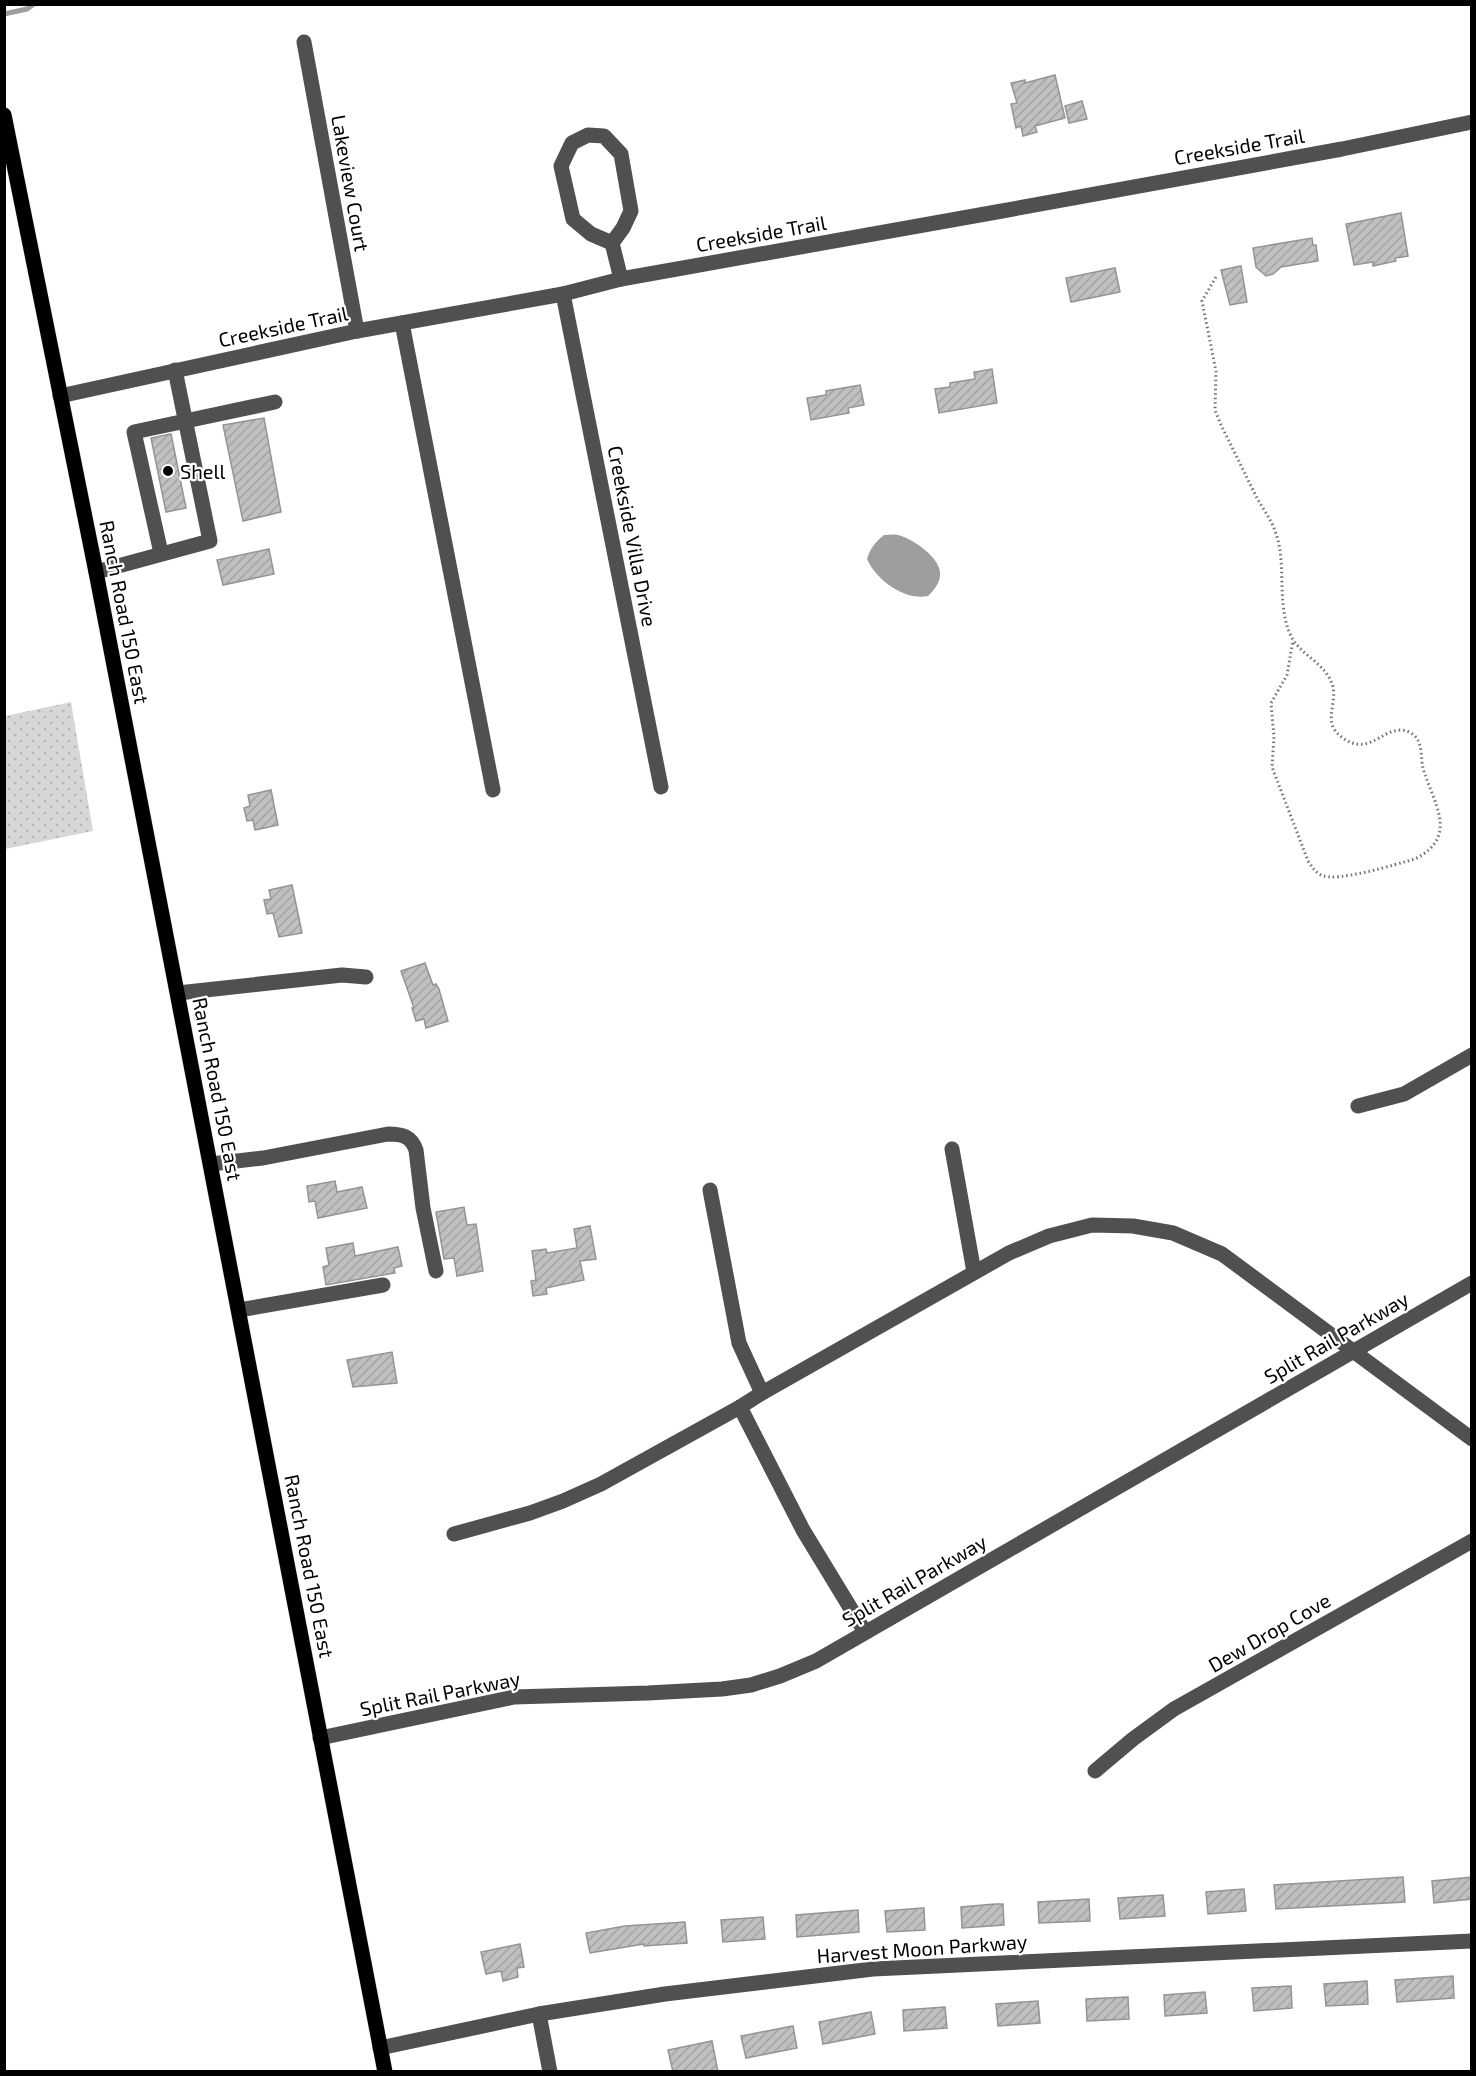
<svg xmlns="http://www.w3.org/2000/svg" width="1476" height="2076" font-family="'Exo 2',sans-serif">
	<defs>
		<pattern id="grass-dots" width="8" height="8" patternUnits="userSpaceOnUse" patternTransform="scale(1.5)"><rect width="8" height="8" fill="#d7d7d7"/><path d="M2 2h.1M6 6h.1" fill="none" stroke="#b7b7b7" stroke-width="1.8" stroke-linecap="round"/></pattern>
		<pattern id="building-hatch" width="6" height="6" patternUnits="userSpaceOnUse" patternTransform="scale(1.5)"><rect width="6" height="6" fill="#c0c0c0"/><path d="M-1 1l2-2M0 6l6-6M5 7l2-2" fill="none" stroke="#a3a3a3"/></pattern>
	</defs>
	<rect width="100%" height="100%" fill="#fff"/>
	<!-- grass -->
	<path fill="url(#grass-dots)" d="M71 702 93 831 5 849V716Z"/>
	<!-- water -->
	<path fill="#9e9e9e" d="M884 535C888 535 893 534 898 535 912 538 943 559 940 576 939 584 934 590 928 596 905 601 876 580 867 559 870 549 875 542 884 535Z"/>
	<g fill="none" stroke-linecap="round" stroke-linejoin="round">
		<!-- stream -->
		<path stroke="#9e9e9e" stroke-width="5" d="M4 14 27 9 34 4"/>
	</g>
	<!-- building -->
	<g fill="url(#building-hatch)" stroke="#949494" stroke-width="1.5">
		<path d="M1055 75 1065 118 1035 126 1037 132 1023 136 1021 126 1016 128 1011 104 1017 103 1011 83 1025 80V83Z"/>
		<path d="M1082 101 1087 119 1069 123 1065 106Z"/>
		<path d="M1401 213 1408 256 1395 258 1396 261 1373 266V262L1354 265 1346 224Z"/>
		<path d="M1312 238 1313 245H1316L1318 261 1281 267 1273 274 1266 276 1256 267 1253 248Z"/>
		<path d="M1241 266 1247 302 1230 305 1221 270Z"/>
		<path d="M1115 268 1120 292 1071 302 1066 278Z"/>
		<path d="M992 369 997 403 939 413 935 389 950 387V383L975 379 974 372Z"/>
		<path d="M860 385 864 405 848 408 849 413 811 420 807 398 826 395V391Z"/>
		<path d="M264 418 281 512 243 521 223 425Z"/>
		<path d="M171 434 186 508 166 512 151 438Z"/>
		<path d="M269 549 274 574 223 585 217 560Z"/>
		<path d="M271 790 278 825 255 830 253 820 247 821 244 808 250 806 248 795Z"/>
		<path d="M292 885 302 933 279 937 273 913 267 914 264 900 271 899 269 890Z"/>
		<path d="M425 963 433 985 436 984 439 989 448 1021 426 1028 424 1019 416 1021 412 1008H414L401 971Z"/>
		<path d="M335 1181 337 1192 362 1187 367 1208 318 1218 315 1201 309 1202 307 1186Z"/>
		<path d="M464 1207 467 1225 476 1224 483 1271 457 1276 454 1258 444 1259 436 1212Z"/>
		<path d="M590 1226 596 1259 580 1261 584 1280 546 1288 547 1294 533 1296 531 1281 536 1280 532 1251 546 1249 547 1253 577 1248 574 1229Z"/>
		<path d="M353 1243 355 1256 398 1247 402 1266 394 1268 395 1273 326 1285 323 1267 329 1265 326 1248Z"/>
		<path d="M392 1352 397 1383 353 1387 347 1360Z"/>
		<path d="M1403 1877 1405 1902 1276 1909 1274 1885Z"/>
		<path d="M1472 1877V1899L1434 1903 1432 1881Z"/>
		<path d="M1244 1889 1246 1911 1208 1914 1206 1892Z"/>
		<path d="M1163 1895 1165 1916 1120 1919 1118 1898Z"/>
		<path d="M1089 1899 1090 1921 1039 1923 1038 1902Z"/>
		<path d="M995 1904H1003L1004 1925 962 1928 961 1907Z"/>
		<path d="M922 1908H924L925 1930 887 1932 885 1911Z"/>
		<path d="M858 1910 859 1932 797 1937 796 1915Z"/>
		<path d="M763 1917 765 1939 723 1942 721 1920Z"/>
		<path d="M685 1922 687 1943 644 1946V1944L590 1953 586 1933 625 1926Z"/>
		<path d="M520 1944 524 1967 517 1968 518 1977 503 1981 501 1971 486 1974 481 1952Z"/>
		<path d="M1453 1976 1454 1998 1397 2002 1395 1980Z"/>
		<path d="M1367 1981 1368 2004 1326 2006 1324 1984Z"/>
		<path d="M1291 1986 1292 2008 1254 2011 1252 1988Z"/>
		<path d="M1205 1992 1207 2013 1165 2016 1164 1995Z"/>
		<path d="M1128 1997 1129 2019 1087 2021 1086 1999Z"/>
		<path d="M1038 2001 1040 2023 998 2026 996 2004Z"/>
		<path d="M945 2007 947 2028 904 2031 903 2010Z"/>
		<path d="M871 2012 875 2034 823 2044 819 2022Z"/>
		<path d="M793 2026 797 2048 746 2058 741 2036Z"/>
		<path d="M712 2041 718 2072H673L668 2050Z"/>
	</g>
	<g fill="none" stroke-linecap="round" stroke-linejoin="round">
		<!-- major casing -->
		<g stroke="#dbdbdb" stroke-width="16">
			<path id="major" d="M4 115 96 572 385 2072"/>
		</g>
		<!-- path -->
		<path stroke="#727272" stroke-width="3" stroke-dasharray="1.5 3" stroke-linecap="butt" d="M1216 277 1202 301 1216 371 1215 410 1221 425C1233 449 1245 474 1257 498 1263 509 1271 519 1275 531 1288 564 1275 605 1292 638 1302 656 1327 664 1333 687 1336 700 1328 715 1333 727 1336 733 1341 737 1346 740 1372 756 1386 722 1409 732 1424 739 1420 756 1423 768 1433 803 1460 836 1415 859 1396 864 1337 883 1321 875 1315 872 1312 867 1308 861L1272 767 1274 737 1271 703 1287 675 1293 640"/>
		<!-- minor -->
		<g stroke="#505050" stroke-width="15">
			<path d="M304 42 357 331"/>
			<path d="M612 243 623 228 631 211 621 154 604 136 588 135 572 143 561 166 573 219 591 234 612 243 621 279"/>
			<path d="M563 294 661 787"/>
			<path d="M402 323 493 790"/>
			<path d="M60 396 357 331 563 294 621 279 1002 211 1342 149 1472 122"/>
			<path d="M161 553 134 432 275 402"/>
			<path d="M96 572 210 541 175 370"/>
			<path d="M178 993 342 975 366 977"/>
			<path d="M1358 1106 1404 1094 1472 1055"/>
			<path d="M952 1149 974 1272"/>
			<path d="M211 1164 263 1158 388 1134C402 1134 411 1136 416 1150L423 1208 436 1271"/>
			<path d="M710 1190 739 1343 762 1393"/>
			<path d="M239 1310 383 1285"/>
			<path d="M740 1407 803 1530 865 1632"/>
			<path d="M454 1534 530 1513 563 1501 601 1484 740 1407 762 1393 1009 1253 1049 1236 1092 1225 1133 1226 1173 1233 1222 1254 1472 1439"/>
			<path d="M320 1738 514 1697 648 1693 722 1689 751 1685 780 1676 816 1661 1472 1283"/>
			<path d="M1095 1771 1133 1739 1174 1709 1472 1541"/>
			<path d="M539 2014 550 2072"/>
			<path d="M380 2048 539 2014 665 1994 873 1969 1472 1941"/>
		</g>
		<!-- major -->
		<use href="#major" stroke="#000" stroke-width="15"/>
	</g>
	<!-- markers -->
	<circle fill="#000" stroke="#fff" stroke-width="2" cx="168" cy="471" r="6"/>
	<g text-anchor="middle" dominant-baseline="central" stroke-width="4.5" stroke-linejoin="round" paint-order="stroke">
		<!-- street labels -->
		<g font-size="20" fill="#000" stroke="#fff">
			<text transform="translate(1239 146) rotate(-10)">Creekside Trail</text>
			<text transform="translate(351 183) rotate(80)">Lakeview Court</text>
			<text transform="translate(761 233) rotate(-10)">Creekside Trail</text>
			<text transform="translate(283 326) rotate(-12)">Creekside Trail</text>
			<text transform="translate(633 536) rotate(79)">Creekside Villa Drive</text>
			<text transform="translate(125 612) rotate(79)">Ranch Road 150 East</text>
			<text transform="translate(218 1089) rotate(79)">Ranch Road 150 East</text>
			<text transform="translate(1336 1337) rotate(-30)">Split Rail Parkway</text>
			<text transform="translate(310 1566) rotate(79)">Ranch Road 150 East</text>
			<text transform="translate(914 1580) rotate(-30)">Split Rail Parkway</text>
			<text transform="translate(1269 1632) rotate(-30)">Dew Drop Cove</text>
			<text transform="translate(440 1693) rotate(-11)">Split Rail Parkway</text>
			<text transform="translate(922 1948) rotate(-4)">Harvest Moon Parkway</text>
		</g>
		<!-- poi labels -->
		<g font-size="20" fill="#000" stroke="#fff" text-anchor="start">
			<text x="180" y="471">Shell</text>
		</g>
	</g>
	<!-- border -->
	<rect width="1476" height="2076" fill="none" stroke="#000000" stroke-width="12"/>
</svg>
